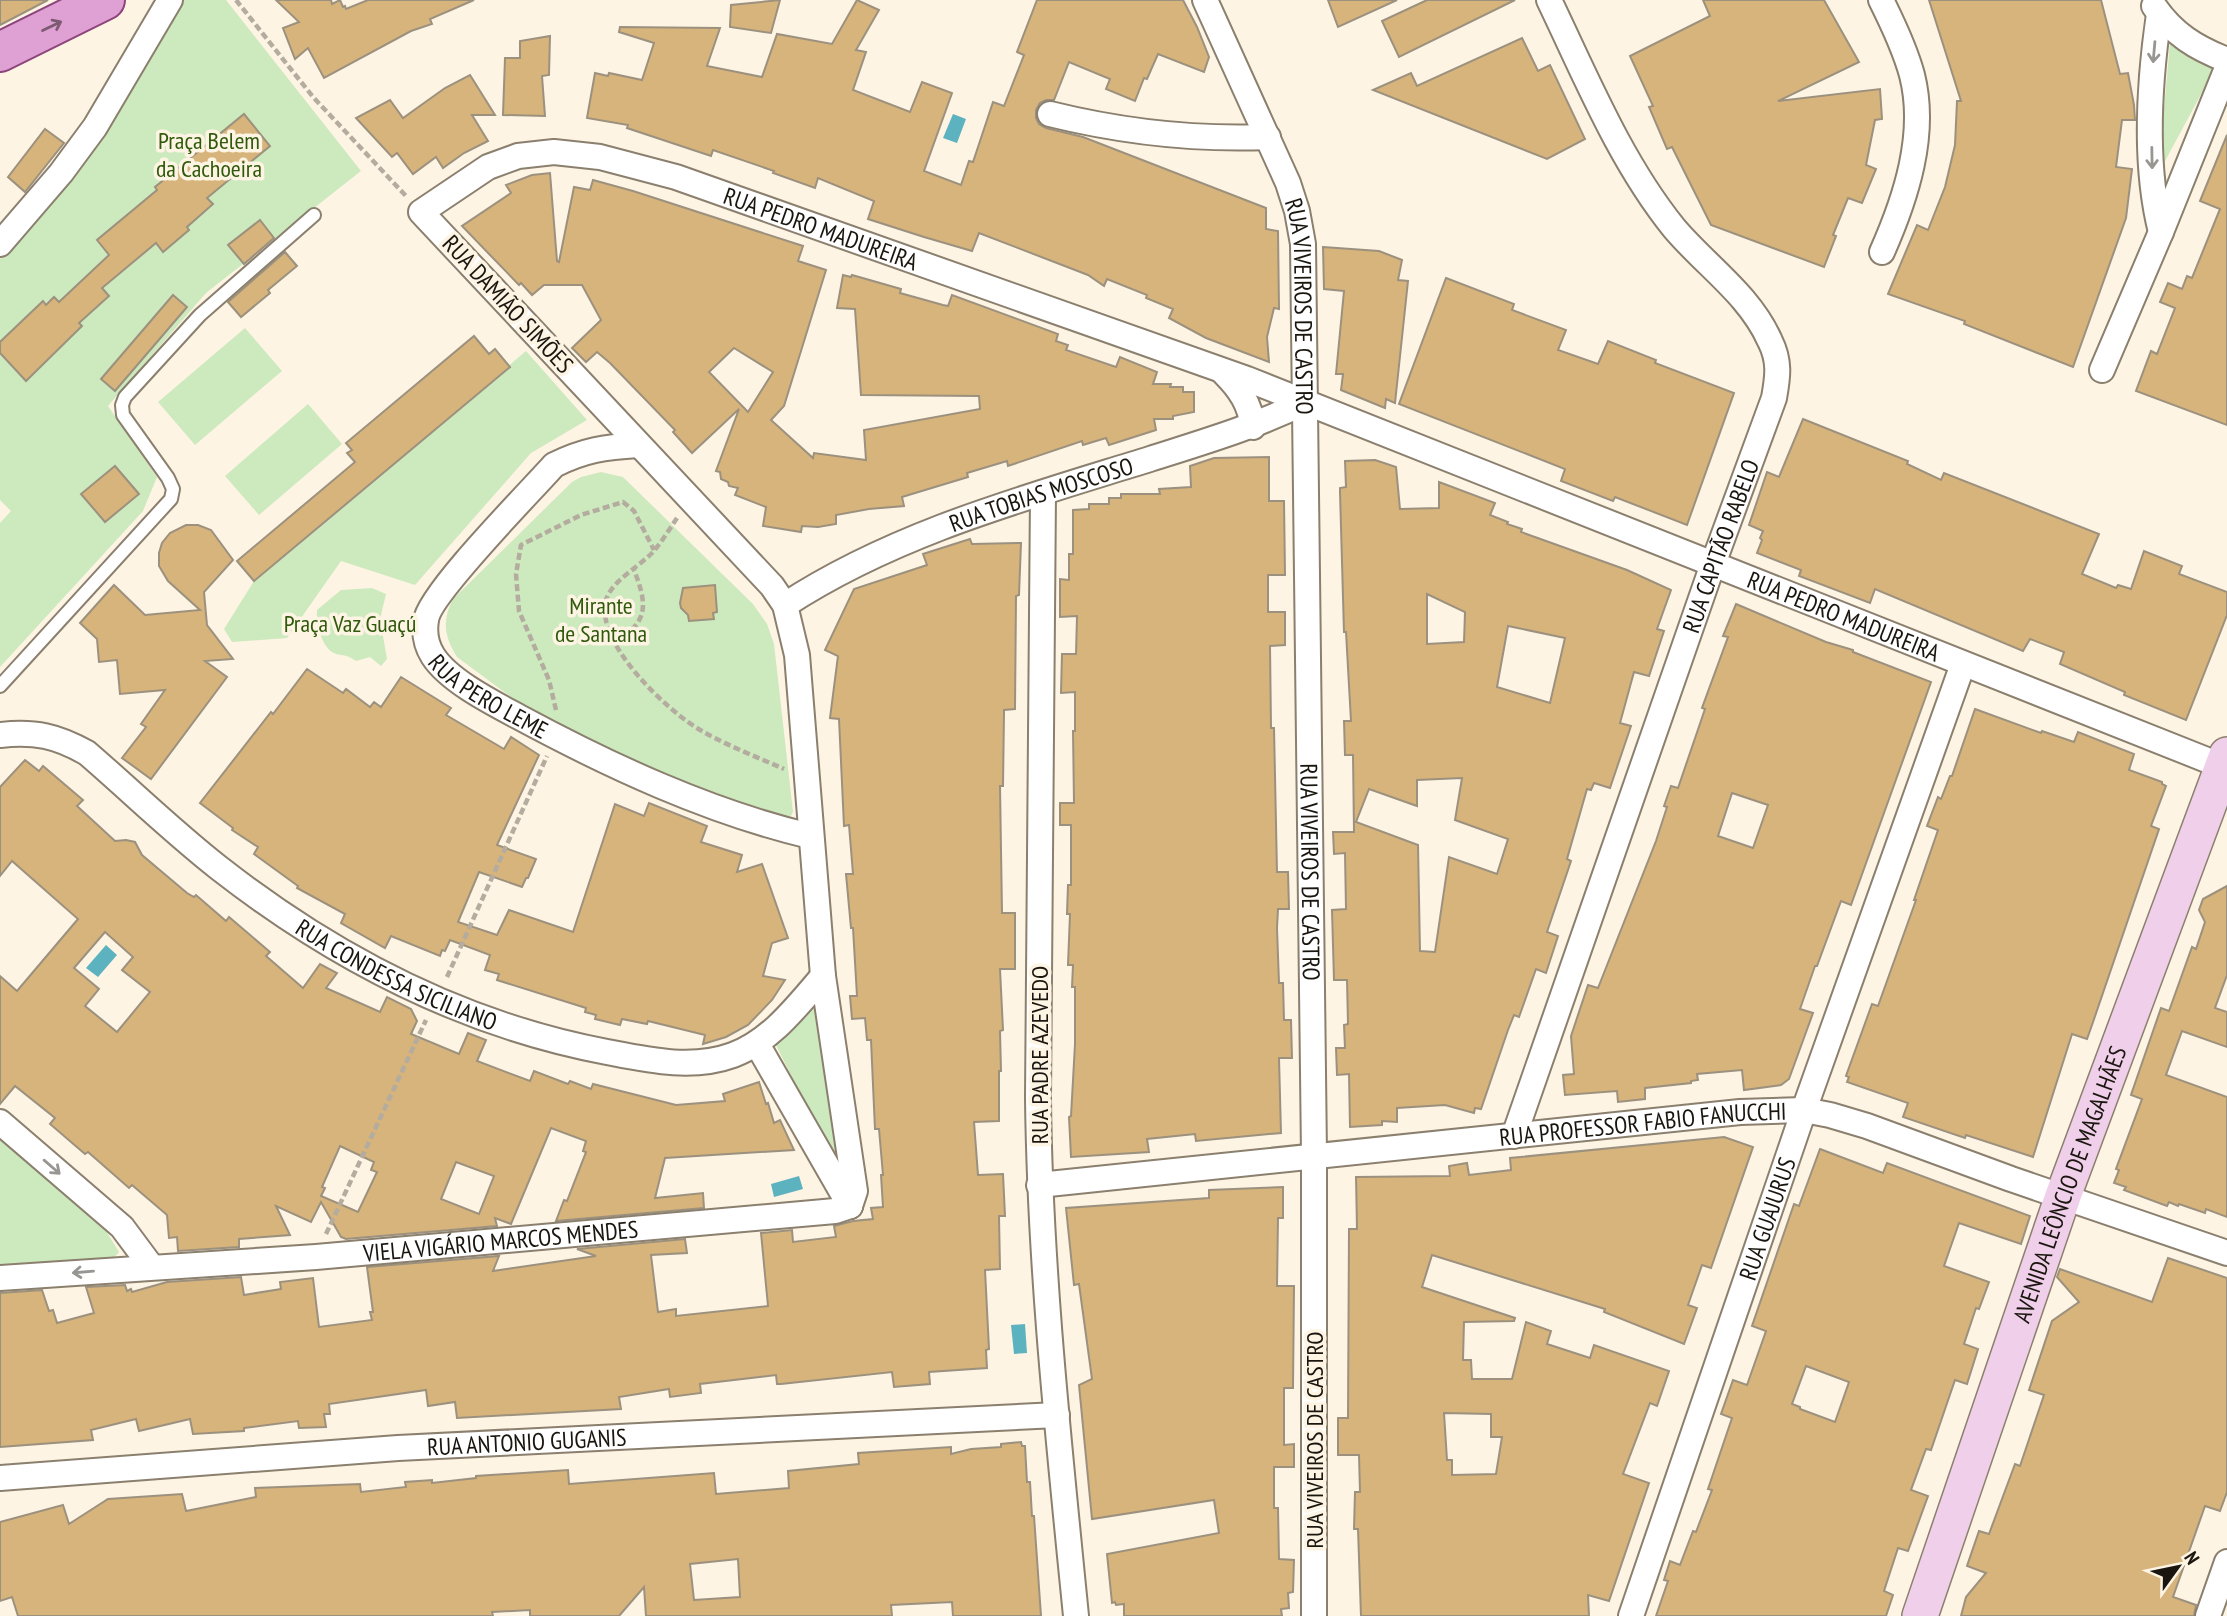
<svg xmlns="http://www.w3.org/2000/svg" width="2227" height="1616" font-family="'PT Sans Narrow',sans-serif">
	<rect width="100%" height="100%" fill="#fef4e4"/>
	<!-- green -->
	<g fill="#cde9be">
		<path d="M177 0H226L361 171 206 293 108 406 157 477 143 511 0 667V523L11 511 0 500V259L64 185Z"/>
		<path d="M2170 43 2219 61 2158 174Z"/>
		<path d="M245 328 282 371 195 445 158 402Z"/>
		<path d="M526 351 587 420 531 453 415 585 341 561 287 638 232 642 224 629 254 581Z"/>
		<path d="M308 404 342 444 259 515 225 476Z"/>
		<path d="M601 472 623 477 753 604 767 624 774 644 793 812 788 821 781 822 558 732 457 657C444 637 442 620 453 599L572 482 581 477Z"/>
		<path d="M372 588 386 594 380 619 387 659 381 666 370 657 356 661C345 653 343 657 334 653 321 647 316 622 317 610L341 590Z"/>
		<path d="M817 993 828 1066 837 1168 773 1039Z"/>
		<path d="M0 1138 106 1231 119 1252 107 1265 0 1266Z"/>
	</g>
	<!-- water -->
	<g fill="#5db2c0">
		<path d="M953 114 966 119 957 143 943 138Z"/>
		<path d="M106 945 117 955 98 977 86 968Z"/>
		<path d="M799 1176 803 1189 774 1197 771 1184Z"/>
		<path d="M1025 1324 1027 1353 1014 1354 1011 1325Z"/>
	</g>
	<!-- building -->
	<g fill="#d7b47b" stroke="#9c917e" stroke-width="2" fill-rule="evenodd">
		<path d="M0 0H48L0 25Z"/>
		<path d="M276 0H331L332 4 340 0 343 7 345 6 346 9 368 0H474L430 19 432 24 411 31 324 78 308 48 295 59 283 28 299 22Z"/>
		<path d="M780 0 771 33 730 27 731 5Z"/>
		<path d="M857 0 879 10 856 50 866 52 853 90 910 112 922 82 952 93 924 171 961 185 969 161 973 162 993 102 1004 106 1024 55 1017 52 1037 0H1183L1197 27 1209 57 1204 72 1158 54 1147 79 1144 78 1135 101 1106 89 1110 79 1069 62 1054 100H1046L1040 103 1036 110V118L1039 124 1046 128 1083 137 1266 208V229L1278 231 1279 309 1274 308 1267 337 1269 362 1206 338 1169 318 1173 309 1146 298 1147 295 1107 279 1104 286 1088 275 979 233 972 251 924 237 868 219 874 201 818 178 815 188 773 173 774 171 713 150 711 156 627 128 628 125 587 118 595 73 608 76 609 73 642 80 654 43 619 32 620 27 720 28 707 66 762 77 777 34 832 44Z"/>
		<path d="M1328 0H1397L1338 27Z"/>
		<path d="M1427 0H1515L1399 57 1382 21Z"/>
		<path d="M1703 0H1824L1859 62 1778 101 1880 89 1882 119 1875 120 1866 165 1876 169 1862 203 1848 198 1833 235 1836 236 1824 267 1711 225 1672 147 1667 149 1649 107 1653 106 1630 56 1710 16Z"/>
		<path d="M1929 0H2101L2120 74 2128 73 2134 105 2135 120H2122L2116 167 2132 169 2126 218 2073 367 1964 324 1965 321 1888 294 1917 225 1928 230 1945 187 1955 145 1957 101H1961Z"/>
		<path d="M550 36 549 75 542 76 545 116 503 115 505 58H520V41Z"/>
		<path d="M1522 38 1538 71 1550 65 1585 139 1547 159 1373 90 1411 73 1417 86Z"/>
		<path d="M470 75 495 115H472L488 141 464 153 443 168 436 157 413 174 397 153 392 157 356 118 390 100 403 118 445 88Z"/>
		<path d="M244 114 270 146 207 198 213 204 187 227 189 230 163 252 156 243 102 288 109 296 79 323 82 326 26 381 0 353V342L43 301 46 305 54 297 59 302 109 255 97 240 157 190 155 187Z"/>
		<path d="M45 129 64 143 25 192 8 177Z"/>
		<path d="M2227 135V425L2136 391 2151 351 2157 354 2175 308 2160 302 2168 283 2182 289 2187 276 2192 278 2220 209 2200 201Z"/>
		<path d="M550 173 557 261 559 262 574 187 590 190 593 180 633 191 803 246 798 261 826 270 784 406 771 420 813 458 814 453 866 460 864 430 980 409 979 396 861 395 855 309 837 308 843 275 851 277 852 275 901 289 900 293 943 305 948 306 952 295 1058 334 1056 341 1068 345 1066 350 1116 367 1120 357 1157 372 1153 384H1171L1170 387H1183V392H1194V412L1173 416V419H1154L1156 430 1109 445 1106 438 1083 445 1082 441 1008 466 1007 461 967 473 968 477 902 497 904 506 869 509 836 515V524L818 527 802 526 801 532 763 526 766 507 735 495 738 488 729 486 728 482 721 479 720 472 716 471 739 409 692 453 673 432 675 430 610 363 597 352 586 362 572 348 601 320 582 285H544L532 295 521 283 519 285 462 226 511 193 506 185 532 175ZM734 348 773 372 748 412 709 372Z"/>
		<path d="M260 220 274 238 244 264 228 245Z"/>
		<path d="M1323 247 1379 251 1402 260 1398 280 1408 281 1395 403 1386 399 1385 408 1341 390 1343 374H1336L1344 291 1324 289Z"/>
		<path d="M285 252 297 266 268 290 270 293 241 317 228 302Z"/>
		<path d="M1446 278 1514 304 1512 310 1566 330 1558 350 1598 364 1608 341 1656 360 1655 363 1734 393 1687 525 1615 497 1613 501 1561 481 1565 469 1399 404Z"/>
		<path d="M173 295 187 307 115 391 101 379Z"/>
		<path d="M474 336 489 354 495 349 510 367 254 581 237 561 355 462 347 453 352 450 346 443Z"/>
		<path d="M1803 419 1908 461 1907 464 1941 480 1944 473 2099 534 2082 574 2116 588 2118 585 2131 589 2144 551 2182 566 2179 574 2227 592V615L2186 720 2124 695 2125 692 2060 664 2064 652 2030 639 2023 651 1875 589 1870 603 1799 576 1801 570 1757 553 1762 540 1760 538 1763 531 1749 525 1767 472 1779 477Z"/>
		<path d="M1269 457V501H1284L1285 575H1268V612H1285V645L1270 646 1271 728H1274L1277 872H1288L1289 909H1278L1277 928 1279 983H1283L1284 1020H1291L1292 1058H1279L1281 1133 1196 1141 1195 1134 1147 1139 1149 1152 1071 1157 1069 1117 1071 1116 1075 1044V987H1072L1073 965H1068L1070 914H1067L1068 885H1071V825H1060V803H1074L1073 731H1075V692L1061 693 1062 654H1076L1077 616 1060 617V579L1069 580V554H1073V510L1089 509V504H1109V498H1121V494H1160L1159 489 1191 487 1190 466 1214 458Z"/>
		<path d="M1375 460 1396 467 1400 509 1439 508V482L1495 503 1490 515 1508 522 1507 524 1522 529 1521 532 1627 570 1671 590 1657 629 1664 631 1649 676 1634 672 1620 723 1631 726 1610 788 1594 783 1591 790 1587 789 1567 859 1571 861 1547 932 1558 936 1546 973 1536 969 1519 1017 1514 1015 1508 1030 1481 1109 1475 1108 1474 1113 1445 1105 1397 1108V1122L1382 1121V1125L1350 1127 1349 1074 1337 1075 1336 1048H1345L1344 1025 1348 1024 1347 980H1334L1332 910 1346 909 1345 853 1334 854 1333 832H1354L1353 755H1345L1344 721H1351L1346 632H1344L1340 492V488L1346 487 1345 461ZM1427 594 1465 612 1464 642 1427 644ZM1508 626 1565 638 1550 703 1497 687ZM1462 778 1455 820 1508 839 1497 874 1449 857 1435 952 1420 951 1418 845 1356 822 1369 789 1417 806V780Z"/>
		<path d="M115 466 139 494 105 522 81 494Z"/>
		<path d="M186 525H198L211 530 233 560 204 592 207 625 233 659 205 661 227 677 151 779 122 758 146 727 141 724 165 690 120 694 117 660 99 662 97 639 80 623 114 585 145 615 200 610 168 581 159 566V553L162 543 170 533Z"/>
		<path d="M970 539 972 544 1021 543 1019 595 1016 596 1015 709 1004 710V712L1003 786H1000L1002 913H1015V969H1000L1003 1030 1000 1031 1001 1071H999V1121L974 1122 978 1175 1003 1174 1005 1216H999L1000 1269 985 1270 989 1349 986 1350 987 1368 929 1372 930 1384 894 1387 892 1372 781 1384H777L776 1375 700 1384 701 1393 670 1397 669 1389 619 1397 621 1409 457 1418 455 1402 428 1406 426 1390 329 1404 330 1414H324L326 1427 299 1428 298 1421 244 1428V1431L193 1434 190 1419 139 1431 136 1419 91 1430 93 1440 0 1447V1293L42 1290 49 1311 53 1310 57 1323 94 1313 86 1287 125 1285 127 1291 131 1289 132 1292 167 1282 241 1277 244 1295 281 1289 280 1282 313 1278 319 1327 372 1320 370 1312H373L367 1267 499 1256 493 1271 596 1256 577 1249 685 1239 687 1253 651 1255 658 1312 676 1309V1316L768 1306 761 1233 792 1230 793 1242 836 1237 834 1226 853 1221 873 1219 871 1208 883 1207 881 1175H883L879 1129H875L871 1040H867L865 1018 852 1019 850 996H857L853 928H851L846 874H853L849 825 844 826 839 719 830 718 838 656 825 650 854 589 927 565 923 554Z"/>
		<path d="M715 585 717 612 713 613 714 619 689 621 688 615 681 608 680 603 683 588Z"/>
		<path d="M1736 604 1826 642 1853 650V652L1931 682 1851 905 1841 901 1817 966H1815L1800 1009 1813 1013 1789 1079 1781 1085 1744 1090 1742 1070 1697 1074 1698 1080 1691 1081V1083L1645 1088V1099L1618 1102 1617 1091 1565 1095 1563 1075 1574 1074 1571 1036 1588 985 1598 988 1656 841 1667 807 1664 806 1671 786 1678 788 1705 709 1702 708 1728 637 1723 636ZM1732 793 1768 805 1753 848 1718 836Z"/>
		<path d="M307 669 343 693 346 689 370 707 374 702 381 707 401 677 451 708 446 715 504 749 511 737 539 755 497 845 536 859 528 878H526L522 887 479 872 458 922 497 935 509 910 573 932 615 804 644 816 649 803 707 826 701 842 742 855 737 872 762 864 788 938 772 943 763 976 785 980 772 1000 748 1025 726 1037 703 1044 705 1035 648 1021 647 1024 622 1019 620 1025 595 1019 596 1015 585 1012 586 1008 497 980 499 974 485 970 490 955 450 940 445 951 442 950 440 956 391 936 385 948 341 923 345 914 297 888 298 886 254 854 258 847 232 830 233 828 200 803 271 712 273 714Z"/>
		<path d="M1975 709 2041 733 2042 731 2074 742 2078 732 2134 754 2129 770 2162 782V784L2166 786 2151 826 2159 829 2092 1025 2087 1039 2072 1034 2033 1157 1966 1135 1965 1138 1903 1117 1908 1103 1847 1082 1849 1077 1846 1076 1872 1004 1878 1006 1916 900H1914L1938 830 1927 826 1938 797 1941 799 1950 776H1952Z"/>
		<path d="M25 760 39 771 43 766 83 800 77 806 115 841 126 840 135 842 142 855 187 893 194 897 196 895 226 921 229 917 270 952 266 956 303 988 320 964 337 973 326 988 380 1012 387 997 411 1009 417 1021 411 1034 459 1054 468 1033 486 1040 477 1061 530 1081 534 1071 568 1084 570 1081 591 1089 593 1084 676 1105 725 1101 723 1094 759 1082 766 1104 768 1103 774 1123 780 1120 794 1150 665 1158 655 1198 703 1193 704 1208 556 1221 564 1200 567 1201 586 1152 583 1151 586 1141 551 1128 511 1224 495 1218 497 1226 346 1239 341 1237 321 1202 311 1222 276 1206 290 1235 239 1239V1247L178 1251 177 1237 169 1238 167 1215 132 1185 129 1188 88 1152 85 1154 50 1124 55 1118 15 1086 0 1104V976L17 991 78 919 12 861 0 876V787ZM105 932 133 957 122 970 150 992 117 1032 85 1006 99 989 74 968ZM340 1146 374 1162 371 1170 377 1172 358 1212 321 1196 325 1188 322 1187ZM456 1162 494 1176 479 1214 441 1199Z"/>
		<path d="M2227 886V975L2215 1008 2227 1012V1047L2182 1031 2166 1075 2227 1097V1217L2206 1209 2205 1213 2179 1204 2178 1206 2169 1202 2167 1206 2124 1190 2126 1187 2114 1183 2119 1170 2116 1169 2142 1099 2131 1095 2161 1008 2169 1011 2192 947 2196 949 2205 922 2199 910 2203 899Z"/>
		<path d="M1724 1137 1753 1147 1711 1268 1702 1265 1688 1305 1697 1308 1684 1344 1604 1312 1605 1309 1432 1255 1422 1287 1515 1318 1514 1321 1464 1322 1463 1360H1471L1472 1379H1512L1526 1322 1551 1331 1547 1344 1590 1358 1594 1345 1669 1371 1657 1406 1650 1403 1623 1474 1649 1483 1609 1601 1588 1595 1589 1616H1361L1358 1529H1354L1355 1492H1360L1359 1455H1338V1418H1348L1349 1229H1357L1356 1177 1450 1176 1449 1166 1467 1163 1469 1175 1511 1170 1510 1158ZM1444 1413 1491 1414V1437H1502L1496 1474 1452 1475V1460H1447Z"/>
		<path d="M1820 1149 1883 1173 1887 1163 2030 1216 2021 1244 1959 1223 1944 1266 1989 1282 1979 1309 1976 1308 1964 1344 1978 1349 1967 1384 1955 1380 1931 1450 1926 1449 1911 1490 1928 1496 1908 1551 1898 1548 1884 1591 1893 1595 1886 1616H1656L1668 1581 1664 1580 1670 1561 1680 1565 1693 1531 1696 1532 1712 1490 1708 1489 1732 1418 1721 1414 1733 1380 1747 1385 1766 1331 1752 1326 1794 1204 1799 1206ZM1806 1366 1849 1382 1835 1422 1800 1409V1407L1792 1404Z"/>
		<path d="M1283 1187V1218H1278L1277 1286H1294L1293 1388H1284V1445L1294 1444V1467H1274V1508H1278L1279 1559 1294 1560 1293 1592 1288 1593 1289 1608 1281 1609 1282 1616H1124V1604L1116 1605 1115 1602 1112 1603 1107 1554 1219 1533 1214 1500 1092 1519 1079 1385 1092 1379 1079 1284 1074 1285 1066 1208 1209 1198V1190Z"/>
		<path d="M2168 1258 2227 1278V1492L2220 1511 2205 1506 2173 1597 2196 1605 2194 1616H1961L1966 1597 1986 1573 1967 1566 1979 1531 1989 1534 2015 1464 2020 1466 2044 1395 2029 1390 2052 1321 2079 1302 2057 1277 2060 1269 2152 1302Z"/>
		<path d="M1021 1442 1022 1446H1025L1027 1482H1030L1032 1516H1034L1041 1616H953L952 1602 891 1605 892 1616H646L644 1587 619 1616H530V1610L492 1612 493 1616H18L12 1597 0 1601V1522L63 1505 69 1524 108 1499 182 1494 186 1511 256 1497 255 1488 360 1484 361 1492 406 1487 405 1482 432 1480V1483L476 1478V1476L568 1470 569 1484 714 1473 716 1494 789 1488 788 1471 859 1464 858 1453 951 1447V1454L971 1449 1001 1447V1444ZM738 1559 740 1597 694 1600 690 1564Z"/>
	</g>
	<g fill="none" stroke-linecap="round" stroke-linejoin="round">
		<!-- service casing -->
		<g stroke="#8b7f6e" stroke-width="16">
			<path id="service" d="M0 686 171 499 173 489 168 478 123 415 122 405 125 397 200 315 314 215"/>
		</g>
		<!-- minor casing -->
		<g stroke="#8b7f6e" stroke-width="28">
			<g id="minor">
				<path id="s1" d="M1205 0 1288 183 1297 211 1303 244 1314 1155V1616"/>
				<path d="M1881 0C1893 24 1905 49 1912 75 1927 134 1906 198 1882 252"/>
				<path d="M2154 6C2173 34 2196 48 2227 60"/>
				<path d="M2159 14C2149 83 2144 165 2161 232"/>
				<path d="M1050 114C1123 132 1193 140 1268 137"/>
				<path d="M0 244 61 173 95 127 170 0"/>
				<path d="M2102 370 2161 232 2227 68"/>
				<path d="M1224 373C1240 389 1250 404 1253 427"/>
				<path id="s2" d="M638 445C605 447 584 450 554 465 531 491 429 594 426 620 424 632 426 645 433 656 449 681 493 703 519 717 610 766 709 812 810 836"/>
				<path d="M1043 493 1038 1098C1040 1271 1059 1444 1076 1616"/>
				<path id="s3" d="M785 605C895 533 1025 498 1150 459 1203 442 1255 427 1305 402"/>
				<path id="s4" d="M0 735C35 731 57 736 87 753 131 791 173 832 219 868 333 957 464 1025 607 1052 648 1060 692 1070 733 1055 771 1041 797 1006 823 976"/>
				<path d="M757 1044 850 1206"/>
				<path d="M0 1122 122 1227 151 1266"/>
				<path id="s5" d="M1514 1136 1713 564 1774 398C1778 376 1780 361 1770 341 1749 294 1706 266 1674 228 1620 161 1586 77 1549 0"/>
				<path id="s6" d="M1039 1185 1740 1112 1804 1110 1830 1115 1867 1126 2011 1179 2227 1253"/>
				<path id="s7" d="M850 1206 855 1191 823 976 797 655 785 605 772 586 421 212 488 167 518 156 554 152 600 157 676 177 1247 379 2227 768"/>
				<path id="s8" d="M0 1278 316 1257 835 1211 850 1206"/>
				<path id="s9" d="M0 1478 398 1448 1057 1415"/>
				<path id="s10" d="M1631 1616 1804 1110 1963 664"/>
				<path d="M2208 1616 2227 1562"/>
			</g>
		</g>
		<!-- secondary casing -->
		<g stroke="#8b7f6e" stroke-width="38">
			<g id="secondary">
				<path id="s11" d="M1920 1616 2063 1196 2227 755"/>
			</g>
		</g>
		<!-- primary casing -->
		<g stroke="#8c467c" stroke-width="42">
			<path id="primary" d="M0 52 105 0"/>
		</g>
		<!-- path -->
		<g stroke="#b4ac9f" stroke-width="4.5" stroke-dasharray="7 3.5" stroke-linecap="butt">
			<path d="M236 0 313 97 406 196"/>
			<path d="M677 518C669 530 661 543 652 553 639 566 618 578 609 593 585 635 669 713 702 731 728 746 757 757 784 769"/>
			<path d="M614 641C650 623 647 603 634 570"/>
			<path d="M556 710 549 680 519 611 516 574 521 545 581 515 623 502 634 511 654 550"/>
			<path d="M447 977 547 756"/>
			<path d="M326 1234 426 1020"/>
		</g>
		<!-- service -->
		<use href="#service" stroke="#fff" stroke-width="12"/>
		<!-- minor -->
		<use href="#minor" stroke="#fff" stroke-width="24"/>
		<!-- secondary -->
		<use href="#secondary" stroke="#efcfe9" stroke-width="35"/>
		<!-- primary -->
		<use href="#primary" stroke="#dfa0d4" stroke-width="38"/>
	</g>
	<!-- one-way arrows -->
	<defs><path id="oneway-shaft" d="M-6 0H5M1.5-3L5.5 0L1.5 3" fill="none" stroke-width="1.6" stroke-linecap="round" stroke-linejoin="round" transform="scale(1.75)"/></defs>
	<use stroke="#7c5b72" href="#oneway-shaft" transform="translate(52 26) rotate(-26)"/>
	<g stroke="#989693">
		<use href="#oneway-shaft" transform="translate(2154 52) rotate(95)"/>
		<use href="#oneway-shaft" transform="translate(2152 158) rotate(89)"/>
		<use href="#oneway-shaft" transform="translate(52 1167) rotate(41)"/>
		<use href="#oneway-shaft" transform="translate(83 1272) rotate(175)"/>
	</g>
	<g text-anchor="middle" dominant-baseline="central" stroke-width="7" stroke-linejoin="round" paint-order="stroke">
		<!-- park labels -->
		<g font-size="24" fill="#2f5a0c" stroke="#fef4e4">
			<text x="209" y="140">Praça Belem<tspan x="209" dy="28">da Cachoeira</tspan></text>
			<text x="601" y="605">Mirante<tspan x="601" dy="28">de Santana</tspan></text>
			<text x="350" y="623">Praça Vaz Guaçú</text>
		</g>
		<!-- street labels -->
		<g font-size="24" fill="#1a160f" stroke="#fef4e4">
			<text stroke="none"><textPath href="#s7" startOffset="1570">RUA PEDRO MADUREIRA</textPath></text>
			<text transform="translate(508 304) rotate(47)">RUA DAMIÃO SIMÕES</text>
			<text stroke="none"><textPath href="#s1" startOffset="326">RUA VIVEIROS DE CASTRO</textPath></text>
			<text stroke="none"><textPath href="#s3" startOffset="280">RUA TOBIAS MOSCOSO</textPath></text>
			<text stroke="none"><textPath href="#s5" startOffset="625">RUA CAPITÃO RABELO</textPath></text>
			<text stroke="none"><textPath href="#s7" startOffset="2664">RUA PEDRO MADUREIRA</textPath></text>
			<text stroke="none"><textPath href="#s2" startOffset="396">RUA PERO LEME</textPath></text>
			<text stroke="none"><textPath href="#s1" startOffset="892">RUA VIVEIROS DE CASTRO</textPath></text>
			<text stroke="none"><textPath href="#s4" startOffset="474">RUA CONDESSA SICILIANO</textPath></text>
			<text transform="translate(1039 1055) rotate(-90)">RUA PADRE AZEVEDO</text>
			<text stroke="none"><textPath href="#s6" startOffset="607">RUA PROFESSOR FABIO FANUCCHI</textPath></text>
			<text stroke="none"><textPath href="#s11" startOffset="457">AVENIDA LEÔNCIO DE MAGALHÃES</textPath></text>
			<text stroke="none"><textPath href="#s10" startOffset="420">RUA GUAJURUS</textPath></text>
			<text stroke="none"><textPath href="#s8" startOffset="502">VIELA VIGÁRIO MARCOS MENDES</textPath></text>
			<text transform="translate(1314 1440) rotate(-90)">RUA VIVEIROS DE CASTRO</text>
			<text stroke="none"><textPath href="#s9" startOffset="528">RUA ANTONIO GUGANIS</textPath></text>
		</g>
	</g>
	<!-- north arrow -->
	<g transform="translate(2178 1567) rotate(57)" stroke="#fef4e4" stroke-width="5" paint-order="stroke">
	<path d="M0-5L12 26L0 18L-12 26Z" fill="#1a160f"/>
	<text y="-10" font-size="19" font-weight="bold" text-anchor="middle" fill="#1a160f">N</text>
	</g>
</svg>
